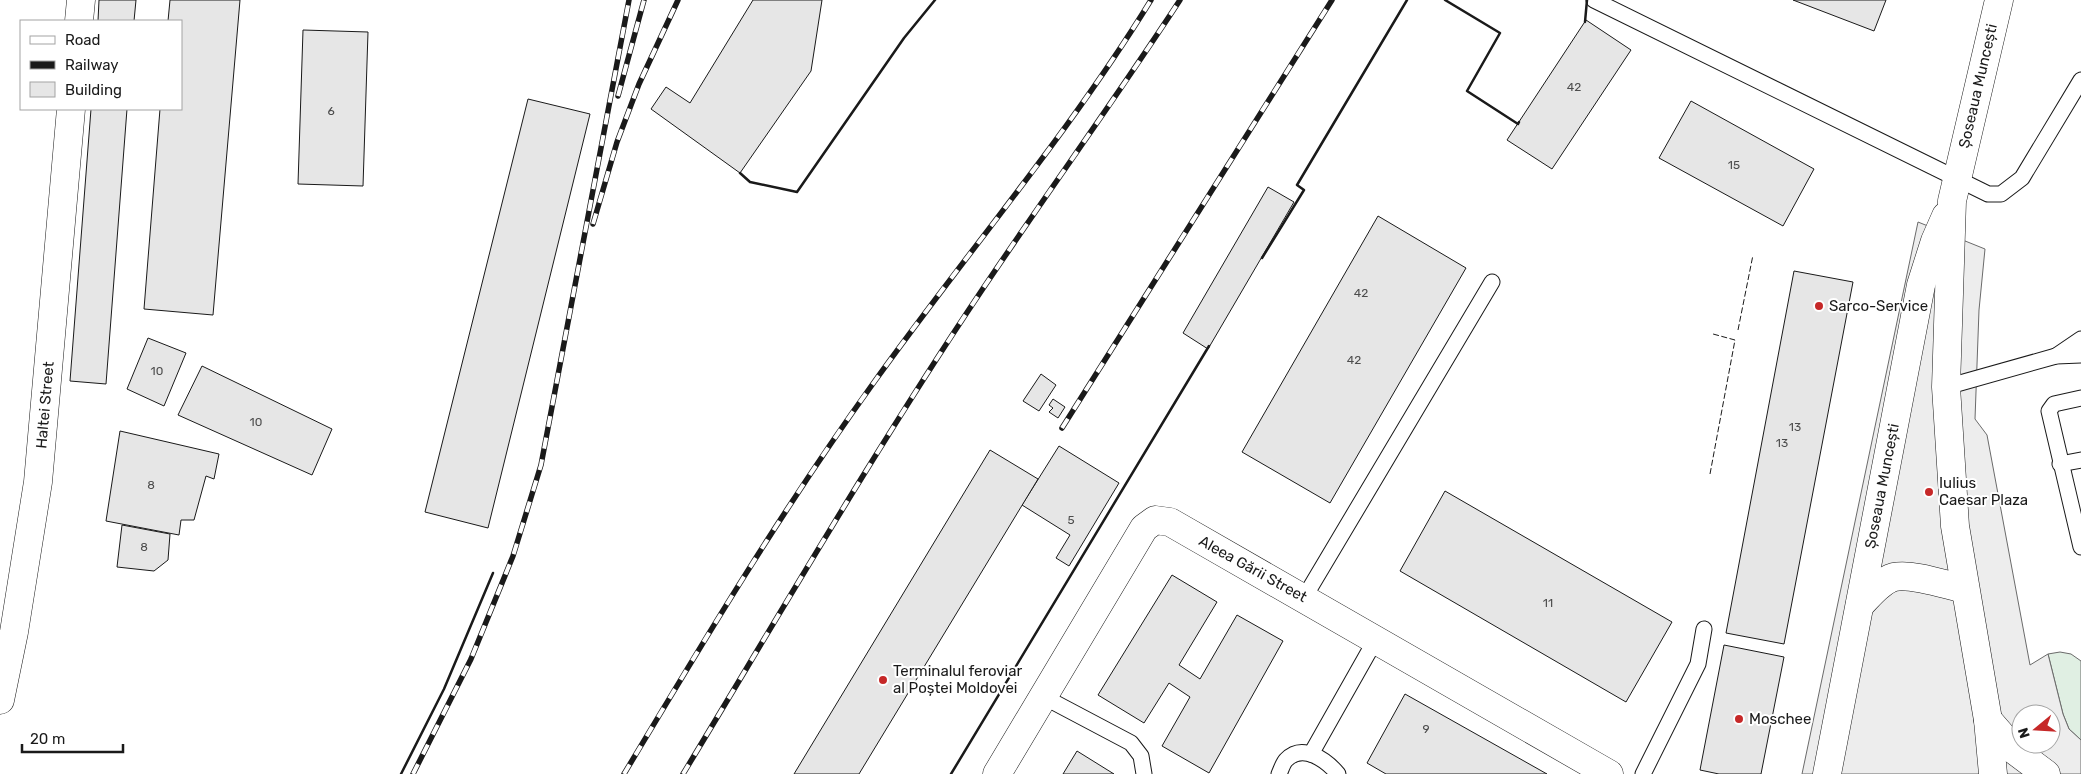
<svg xmlns="http://www.w3.org/2000/svg" width="2081" height="774" font-family="Rubik,sans-serif">
	<rect width="100%" height="100%" fill="#fff"/>
	<!-- green -->
	<path fill="#e0efe3" stroke="#6a6a6a" d="M2060 652 2071 654 2081 661V740L2069 729 2063 714 2048 654Z"/>
	<!-- parking -->
	<path fill="#ededed" stroke="#6a6a6a" fill-rule="evenodd" d="M1918 222 1985 249 1979 310 1975 419 1987 435 2030 665 2048 654 2063 714 2069 729 2081 740V774H1802ZM2021 714H2051V744H2021Z"/>
	<!-- building -->
	<g fill="#e6e6e6" stroke="#1a1a1a">
		<path d="M99 0H136L134 21H98Z"/>
		<path d="M170 0H240L213 315 144 309 160 109H181V21H168Z"/>
		<path d="M753 0H822L811 71 740 173 651 109 666 87 690 103Z"/>
		<path d="M1793 0H1886L1874 31Z"/>
		<path d="M1586 20 1631 50 1552 169 1507 140Z"/>
		<path d="M303 30 368 32 363 186 298 184Z"/>
		<path d="M528 99 590 114 488 528 425 512Z"/>
		<path d="M1691 101 1814 169 1783 226 1659 158Z"/>
		<path d="M91 109H127L106 384 70 381Z"/>
		<path d="M1268 187 1294 202 1208 349 1183 333Z"/>
		<path d="M1378 216 1466 268 1330 503 1242 452Z"/>
		<path d="M1794 271 1853 282 1784 644 1726 633Z"/>
		<path d="M148 338 186 353 164 406 127 389Z"/>
		<path d="M202 366 332 429 312 475 178 415Z"/>
		<path d="M1041 374 1056 385 1039 411 1023 401Z"/>
		<path d="M1053 399 1065 407 1058 418 1049 412 1053 408 1049 405Z"/>
		<path d="M120 431 219 454 214 479 206 476 194 520H181L179 535 106 521Z"/>
		<path d="M1059 446 1119 483 1069 566 1056 558 1070 535 1022 505Z"/>
		<path d="M990 450 1038 479 859 774H794Z"/>
		<path d="M1445 491 1672 622 1626 702 1400 571Z"/>
		<path d="M122 525 170 534 168 560 154 571 117 567Z"/>
		<path d="M1172 575 1217 602 1179 665 1200 679 1237 615 1283 641 1209 773 1162 746 1190 697 1169 683 1144 723 1098 695Z"/>
		<path d="M1724 645 1784 657 1761 774H1719L1700 770Z"/>
		<path d="M1405 694 1547 774H1386L1367 763Z"/>
		<path d="M1077 751 1114 774H1063Z"/>
	</g>
	<g fill="none" stroke-linecap="round" stroke-linejoin="round">
		<!-- service casing -->
		<g stroke="#1a1a1a" stroke-width="17">
			<g id="service">
				<path d="M1594 0 1988 194H2001L2022 178 2081 80"/>
				<path d="M2056 356 2081 339"/>
				<path d="M1946 387 2056 356 2081 355"/>
				<path d="M2081 398 2054 404 2049 411 2081 547"/>
				<path d="M2060 464 2081 460"/>
				<path d="M1304 598 1492 282"/>
				<path d="M1044 697 1131 743 1141 756 1144 774"/>
				<path d="M1311 754 1376 639"/>
				<path d="M1279 774C1281 770 1283 763 1286 760 1303 742 1327 761 1338 774"/>
				<path d="M1643 774 1698 664 1704 629"/>
			</g>
		</g>
		<!-- minor casing -->
		<g stroke="#1a1a1a" stroke-width="29">
			<g id="minor">
				<path d="M79 21 81 0"/>
				<path d="M0 700 14 632 38 482 71 109"/>
				<path d="M997 774 1144 528 1155 520 1170 522 1609 774"/>
			</g>
		</g>
		<!-- primary casing -->
		<g stroke="#1a1a1a" stroke-width="29">
			<g id="primary">
				<path d="M1860 605C1869 596 1880 581 1894 577 1912 573 1946 585 1965 589"/>
				<path d="M1988 720 2014 750 2046 774"/>
				<path d="M1827 774 1921 285 1935 241 1946 216"/>
				<path d="M1993 774 1988 720 1955 526 1946 387 1952 201 1999 0"/>
			</g>
		</g>
		<!-- service -->
		<use href="#service" stroke="#fff" stroke-width="15"/>
		<!-- minor -->
		<use href="#minor" stroke="#fff" stroke-width="28"/>
		<!-- primary -->
		<use href="#primary" stroke="#fff" stroke-width="28"/>
		<!-- rail casing -->
		<g stroke="#1a1a1a" stroke-width="5.5">
			<g id="rail">
				<path d="M618 96 644 0"/>
				<path d="M593 224 617 142 639 84 678 0"/>
				<path d="M1062 428 1332 0"/>
				<path d="M413 774 471 659 513 556 541 465 629 0"/>
				<path d="M624 774C703 642 782 510 872 385 964 256 1068 135 1151 0"/>
				<path d="M683 774C781 612 876 448 982 290 1047 193 1116 98 1180 0"/>
			</g>
		</g>
		<!-- rail -->
		<use href="#rail" stroke="#fff" stroke-width="4" stroke-dasharray="11" stroke-linecap="butt"/>
		<!-- fence -->
		<g stroke="#1a1a1a" stroke-width="1" stroke-dasharray="6 2.5" stroke-linecap="butt">
			<path d="M1738 330 1753 255"/>
			<path d="M1710 474 1735 340 1713 334"/>
		</g>
		<!-- wall -->
		<g stroke="#1a1a1a" stroke-width="2.5">
			<path d="M1445 0 1500 33 1467 91 1518 124 1519 122"/>
			<path d="M1585 22 1587 0"/>
			<path d="M740 173 750 182 797 192 904 38 935 0"/>
			<path d="M1262 258 1304 190 1297 185 1407 0"/>
			<path d="M401 774 444 689 493 573"/>
			<path d="M951 774 1209 346"/>
		</g>
	</g>
	<!-- markers -->
	<g fill="#c62828" stroke="#fff" stroke-width="2">
		<circle cx="1819" cy="306" r="5"/>
		<circle cx="1929" cy="492" r="5"/>
		<circle cx="883" cy="680" r="5"/>
		<circle cx="1739" cy="719" r="5"/>
	</g>
	<g text-anchor="middle" dominant-baseline="central" stroke-width="4" stroke-linejoin="round" paint-order="stroke">
		<!-- number labels -->
		<g font-size="12" fill="#4d4d4d">
			<text x="1574" y="87">42</text>
			<text x="331" y="111">6</text>
			<text x="1734" y="165">15</text>
			<text x="1361" y="293">42</text>
			<text x="1354" y="360">42</text>
			<text x="157" y="371">10</text>
			<text x="256" y="422">10</text>
			<text x="1795" y="427">13</text>
			<text x="1782" y="443">13</text>
			<text x="151" y="485">8</text>
			<text x="1071" y="520">5</text>
			<text x="144" y="547">8</text>
			<text x="1548" y="603">11</text>
			<text x="1426" y="729">9</text>
		</g>
		<!-- street labels -->
		<g font-size="15" fill="#1a1a1a" stroke="#fff">
			<text transform="translate(1978 86) rotate(-77)">Șoseaua Muncești</text>
			<text transform="translate(45 405) rotate(-85)">Haltei Street</text>
			<text transform="translate(1882 486) rotate(-79)">Șoseaua Muncești</text>
			<text transform="translate(1253 569) rotate(29)">Aleea Gării Street</text>
		</g>
		<!-- poi labels -->
		<g font-size="15" fill="#1a1a1a" stroke="#fff" text-anchor="start">
			<text x="1829" y="306">Sarco-Service</text>
			<text x="1939" y="483">Iulius<tspan x="1939" dy="17">Caesar Plaza</tspan></text>
			<text x="893" y="671">Terminalul feroviar<tspan x="893" dy="17">al Poștei Moldovei</tspan></text>
			<text x="1749" y="719">Moschee</text>
		</g>
	</g>
	<!-- legend -->
	<rect x="20" y="20" width="162" height="90" fill="#ffffff" stroke="#a3a3a3"/>
	<rect x="30" y="36" width="25" height="8" fill="#ffffff" stroke="#a3a3a3"/>
	<text x="65" y="45" font-size="15" fill="#1a1a1a">Road</text>
	<rect x="30" y="61" width="25" height="8" fill="#1a1a1a" stroke="#a3a3a3"/>
	<text x="65" y="70" font-size="15" fill="#1a1a1a">Railway</text>
	<rect x="30" y="82" width="25" height="15" fill="#e6e6e6" stroke="#a3a3a3"/>
	<text x="65" y="95" font-size="15" fill="#1a1a1a">Building</text>
	<!-- north arrow -->
	<g transform="translate(2036 729) rotate(252)"><circle r="24" fill="#ffffff" stroke="#a3a3a3"/>
	<path d="M0-4L9 19L0 12L-9 19Z" fill="#c62828"/>
	<text y="-8" font-size="14" font-weight="bold" text-anchor="middle" fill="#1a1a1a">N</text>
	</g>
	<!-- scale -->
	<path d="M22 744v8h101v-8" fill="none" stroke="#1a1a1a" stroke-width="2.5"/>
	<text x="30" y="744" font-size="15" fill="#1a1a1a" stroke="#ffffff" stroke-width="4" paint-order="stroke">20 m</text>
</svg>
